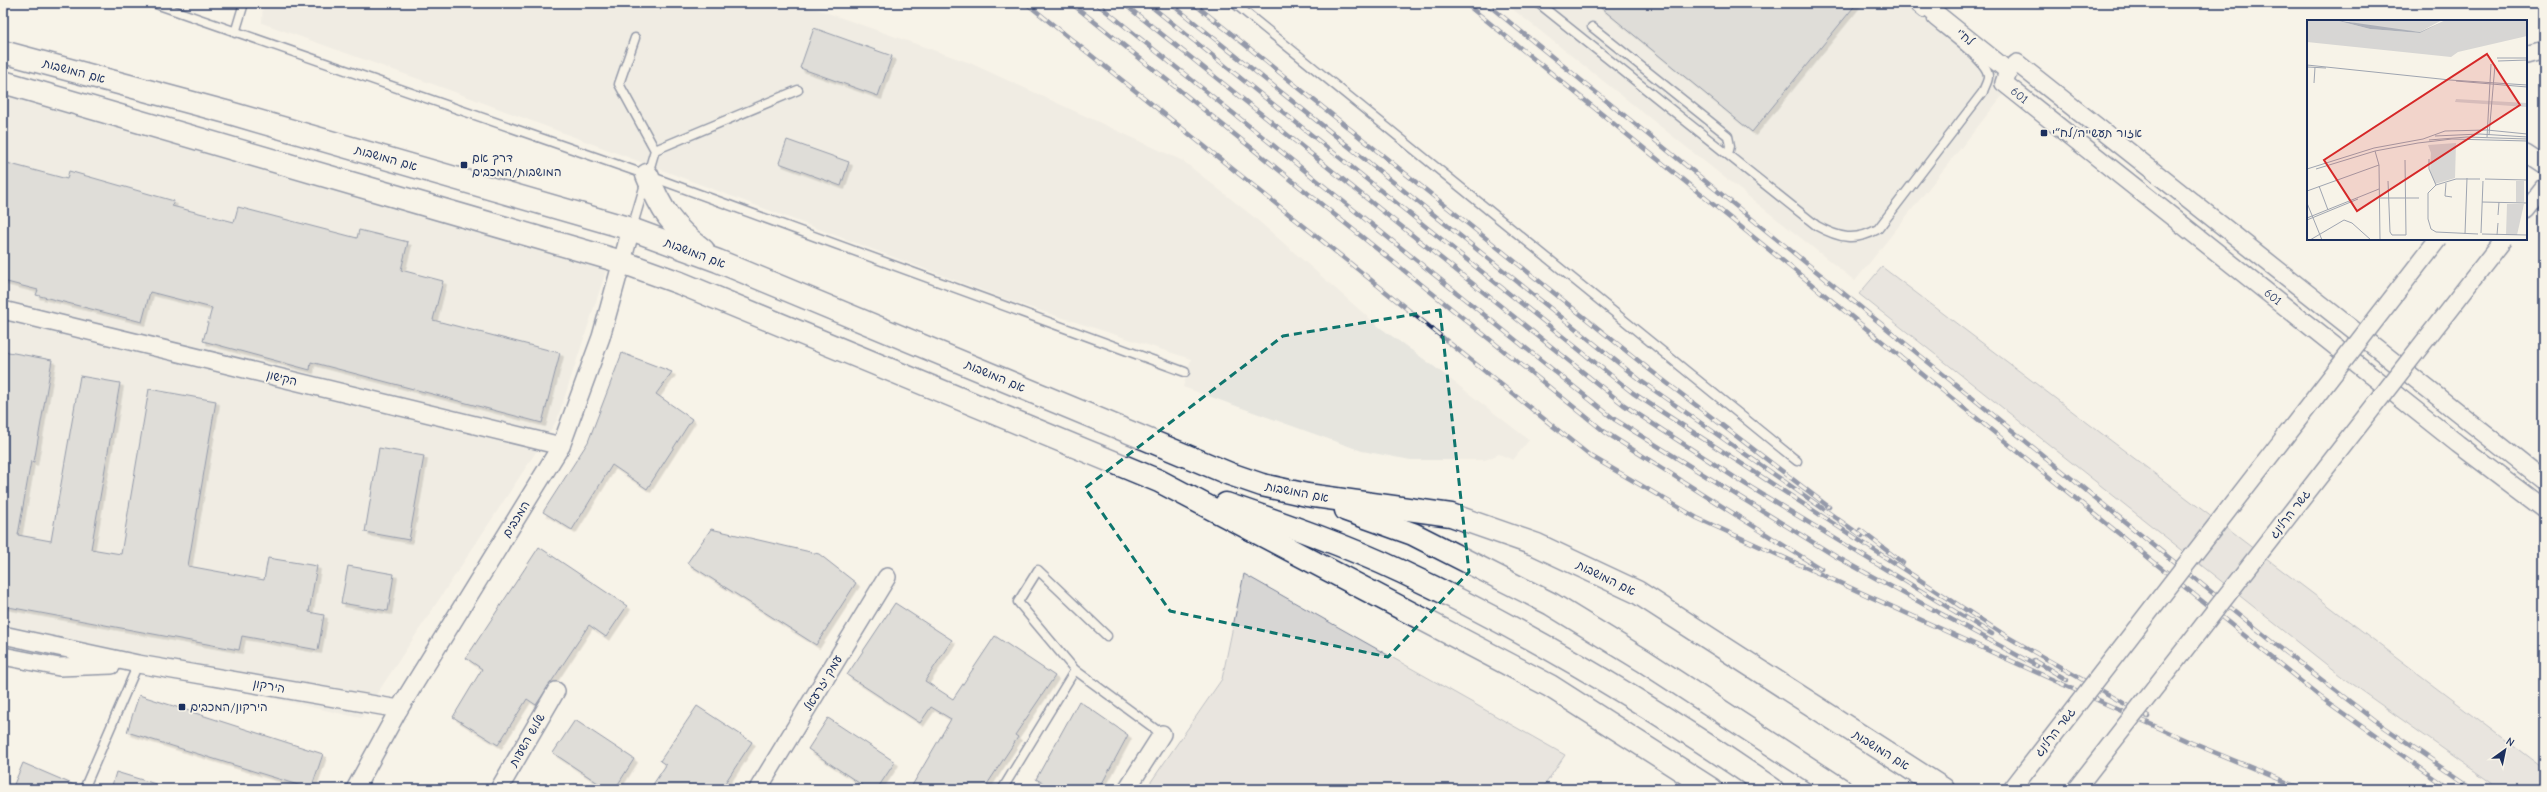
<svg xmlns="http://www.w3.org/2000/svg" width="2547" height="792" font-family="'Comic Neue','Playpen Sans Hebrew',sans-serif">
	<defs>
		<filter id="shadow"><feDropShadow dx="3.5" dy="3.5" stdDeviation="0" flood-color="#0004"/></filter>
	</defs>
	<rect width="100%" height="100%" fill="#f7f3e8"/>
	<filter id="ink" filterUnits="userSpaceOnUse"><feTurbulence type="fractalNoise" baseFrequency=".025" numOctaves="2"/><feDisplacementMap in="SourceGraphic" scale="8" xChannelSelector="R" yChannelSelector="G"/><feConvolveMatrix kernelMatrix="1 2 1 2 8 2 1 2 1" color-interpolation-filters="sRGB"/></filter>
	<g filter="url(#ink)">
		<!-- built -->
		<g fill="#e6e5de">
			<path d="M263 3H799L970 63 1183 161 1255 218 1378 326 1432 365 1529 440 1513 460 1499 454 1485 460H1411L1362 451 1183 387 1191 359 1010 301 452 91 262 23Z"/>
			<path d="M1505 3H1942L2008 68 2010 86 1855 281Z"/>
			<path d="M3 95 607 268 557 420 361 718 3 639Z"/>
		</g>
		<!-- green -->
		<g fill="#d7d6d4" stroke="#798299">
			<path d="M1882 267 2544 769V789H2500L2346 680 1859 294Z"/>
			<path d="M1244 574 1565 755 1542 789H1146L1222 679Z"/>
		</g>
		<!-- building -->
		<g fill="#c0c3c5" stroke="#1b2f5e" filter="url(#shadow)">
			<path d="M1595 3H1857L1752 132Z"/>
			<path d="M814 28 892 56 878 96 800 68Z"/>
			<path d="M787 140 849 162 841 186 779 163Z"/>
			<path d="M3 162 67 179 69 171 174 201 172 206 234 222 238 207 357 238 359 230 408 242 401 270 443 281 433 320 560 353 542 423 311 362 310 370 203 341 212 308 150 292 142 322 36 295 38 290 3 281Z"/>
			<path d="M3 351 52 360 34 462 31 461 18 535 51 541 80 376 120 383 91 549 121 554 149 389 216 401 188 566 264 580 268 558 317 566 309 612 324 615 318 650 242 636 239 650 3 606Z"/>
			<path d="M622 353 672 372 656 394 692 419 647 489 612 465 572 530 543 512 588 442Z"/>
			<path d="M379 448 424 456 409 540 365 532Z"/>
			<path d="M711 529 819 554 856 583 816 645 687 563Z"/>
			<path d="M539 547 627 606 606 637 589 625 536 705 527 699 498 745 453 717 482 669 466 658Z"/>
			<path d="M348 566 394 574 388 611 341 603Z"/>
			<path d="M895 603 952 640 925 681 953 699 995 636 1055 676 1015 735 1018 737 984 789H910L951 719 931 707 920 723 847 675Z"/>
			<path d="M139 695 323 754 311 789 127 732Z"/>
			<path d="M1079 701 1128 735 1099 789H1053L1036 779Z"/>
			<path d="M697 706 752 742 721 789H650L666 765 660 761Z"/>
			<path d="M828 718 895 762 877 789H868L808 749Z"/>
			<path d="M575 720 634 759 615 789H607L553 753Z"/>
			<path d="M23 763 79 787V789H12Z"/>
			<path d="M116 772 159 785 158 789H111Z"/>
		</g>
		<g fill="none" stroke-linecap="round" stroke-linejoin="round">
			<!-- lane casing -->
			<g stroke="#1b2f5e" stroke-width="11">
				<g id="lane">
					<path d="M153 3 647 175 1185 372"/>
					<path d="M1234 3 1797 461"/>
					<path d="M1538 3 1817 226C1839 238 1855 242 1878 229L1983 92C1984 87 1988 82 1988 77 1990 62 1944 31 1932 20"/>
					<path d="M1911 3 1923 13"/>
					<path d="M1592 27 1728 136 1730 146 1728 154"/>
					<path d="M235 33 244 3"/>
					<path d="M655 150 798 90"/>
					<path d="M632 228 655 150 619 84 635 38"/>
					<path d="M1107 636 1038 570 1018 602 1075 670 1162 734"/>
					<path d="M84 789 138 664"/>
					<path d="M1005 789 1003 788 1075 670"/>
				</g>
			</g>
			<!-- street casing -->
			<g stroke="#1b2f5e" stroke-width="20">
				<g id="street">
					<path d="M1923 3 2008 71"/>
					<path d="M2526 55 2544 50"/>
					<path d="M2526 154 2544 166"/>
					<path d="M2526 210 2544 187"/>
					<path d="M3 310 561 446"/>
					<path id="s1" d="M2544 481 2017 63 2008 71 2004 83 2458 444 2544 509"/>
					<path d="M3 635 138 664 399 709"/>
					<path d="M3 656 59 667 112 665"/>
					<path d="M355 789 399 709 561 446 601 337 631 229"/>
					<path d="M499 789 556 691"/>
					<path d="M758 789 887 577"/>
					<path d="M1127 789 1162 734"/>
				</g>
			</g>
			<!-- secondary casing -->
			<g stroke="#1b2f5e" stroke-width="25">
				<g id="secondary">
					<path d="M3 52 230 113 631 229 718 261 1230 474 1262 485 1307 495 1451 515 1537 545 1637 592 1943 789"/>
					<path d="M3 82 622 262 680 283 1159 481 1550 686 1711 789"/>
					<path d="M647 175C661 210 672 227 703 250"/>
					<path d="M1226 504C1285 524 1345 545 1402 572 1531 633 1655 708 1772 789"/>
					<path d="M1346 510 1413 534 1551 604 1644 661 1840 789"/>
				</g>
			</g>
			<!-- lane -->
			<use href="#lane" stroke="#f7f3e8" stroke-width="8"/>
			<!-- street -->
			<use href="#street" stroke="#f7f3e8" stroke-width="17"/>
			<!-- secondary -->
			<use href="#secondary" stroke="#f7f3e8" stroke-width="22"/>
			<!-- rail casing -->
			<g stroke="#1b2f5e" stroke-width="4.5">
				<g id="rail">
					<path d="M1026 3 1589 455 1697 518 2192 743 2303 789"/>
					<path d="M1071 3 1605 432 1821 569"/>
					<path d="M1096 3 1614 419 1835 556 2037 666"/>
					<path d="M1123 3 1624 405 1737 479 1992 634"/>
					<path d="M1147 3 1633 393 2006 636 2148 717"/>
					<path d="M1170 3 1641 381 1862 536"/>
					<path d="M1193 3 1650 370 1829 507"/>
					<path d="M1465 3 2319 696 2450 789"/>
					<path d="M1486 3 2279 647 2374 720 2474 789"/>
					<path d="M1860 530 1903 563"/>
					<path d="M2034 660 2067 680"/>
				</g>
			</g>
			<!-- rail -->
			<use href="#rail" stroke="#f7f3e8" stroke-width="3" stroke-dasharray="9" stroke-linecap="butt"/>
			<!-- street-bridge casing -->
			<g stroke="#1b2f5e" stroke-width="20" stroke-linecap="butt">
				<g id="street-bridge">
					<path d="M2012 789 2438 239"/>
					<path d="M2076 789 2504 239"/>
				</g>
			</g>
			<!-- street-bridge -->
			<use href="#street-bridge" stroke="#f7f3e8" stroke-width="17"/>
		</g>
	</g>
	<!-- marked area -->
	<path d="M0 0H2547V792H0ZM1440 310 1469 572 1388 657 1170 611 1085 488 1283 336Z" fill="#f7f3e8" fill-opacity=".55" fill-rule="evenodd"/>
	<path fill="none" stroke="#0f766e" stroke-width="3" stroke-dasharray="8 5" stroke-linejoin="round" d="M1440 310 1469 572 1388 657 1170 611 1085 488 1283 336Z"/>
	<!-- markers -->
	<g fill="#1b2f5e" stroke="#f7f3e8" stroke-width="1.5">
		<rect x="2040" y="129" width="8" height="8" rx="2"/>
		<rect x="460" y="161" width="8" height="8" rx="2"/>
		<rect x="178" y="703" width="8" height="8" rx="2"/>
	</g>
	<g text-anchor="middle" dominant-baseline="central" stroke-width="4" stroke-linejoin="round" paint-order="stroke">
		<!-- street labels -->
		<g font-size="12" fill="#1b2f5e" stroke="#f7f3e8">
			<text transform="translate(1965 37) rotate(38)">לח"י</text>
			<text transform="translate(74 71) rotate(15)">אם המושבות</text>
			<text stroke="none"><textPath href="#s1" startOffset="717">601</textPath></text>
			<text transform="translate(386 158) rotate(16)">אם המושבות</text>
			<text transform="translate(695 253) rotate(21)">אם המושבות</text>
			<text stroke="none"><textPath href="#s1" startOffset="1041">601</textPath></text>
			<text transform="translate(995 376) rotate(23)">אם המושבות</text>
			<text transform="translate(282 378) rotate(14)">הקישון</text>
			<text transform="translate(1297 492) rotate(11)">אם המושבות</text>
			<text transform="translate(2290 514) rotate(-52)">גשר הרלינג</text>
			<text transform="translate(516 519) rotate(-58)">המכבים</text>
			<text transform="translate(1606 578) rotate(26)">אם המושבות</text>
			<text transform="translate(823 683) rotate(-59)">עמק יזרעאל</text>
			<text transform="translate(269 686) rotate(10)">הירקון</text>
			<text transform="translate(2055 732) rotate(-52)">גשר הרלינג</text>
			<text transform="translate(527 740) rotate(-60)">שלוש השעות</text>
			<text transform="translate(1881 750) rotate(32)">אם המושבות</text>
		</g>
		<!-- poi labels -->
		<g font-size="12" fill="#1b2f5e" stroke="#f7f3e8" text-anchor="start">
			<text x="2052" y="133">אזור תעשייה/לח״י</text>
			<text x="472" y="158">דרך אם<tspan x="472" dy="14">המושבות/המכבים</tspan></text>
			<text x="190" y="707">הירקון/המכבים</text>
		</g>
	</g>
	<!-- overview -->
	<g transform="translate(2307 20)">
		<rect width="220" height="220" fill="#f7f3e8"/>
		<path d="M0 0H28L63 9 113 13 139 0H220V16L151 32 144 37 0 22ZM36 0H135L113 12 62 7ZM149 79 220 83V87L148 82ZM149 123 148 158 128 164 123 151 124 133 121 125ZM209 161H217V182H209ZM200 184H217L210 215H199Z" fill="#d7d6d4"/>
		<path d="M28 0 113 12 139 0 113 13 63 9Z" fill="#acb0b9"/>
		<path fill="none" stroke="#9fa5b1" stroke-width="1" d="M190 38H220M191 41 220 40M0 45 143 60 220 65M1 47 19 48M149 61 220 67M7 63 8 47M182 115 188 45M128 116 173 114 220 117M180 117 184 44M122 120 160 117 220 119M68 131 72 145 73 220M122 139V149L129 165M0 149 67 128 116 119 138 111 180 110 220 114M9 149 68 131 111 123 145 119 220 121M178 159 220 160M81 161 83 212 85 215H99L98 140M139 163 138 176 145 177M12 166 21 190M0 171 72 145M73 178H112M175 182 220 183M0 183 15 220M191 195 192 182M0 198 72 169M0 200 51 179M174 213 176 161M158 214 160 158M171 214 129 212 124 209 121 199V173L129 165 149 159H173M175 214 220 215M190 215 191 203M3 220 37 200 45 203 64 220"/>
		<path fill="#d62828" fill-opacity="0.15" stroke="#d62828" stroke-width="2" d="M180 34 213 85 50 191 17 140Z"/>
		<rect width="220" height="220" fill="none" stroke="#1b2f5e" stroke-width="2"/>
	</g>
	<!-- margin -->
	<rect width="2547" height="792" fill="none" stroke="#f7f3e8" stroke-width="16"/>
	<rect x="8" y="8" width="2531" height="776" fill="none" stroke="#1b2f5e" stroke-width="1.5" filter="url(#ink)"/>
	<!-- north arrow -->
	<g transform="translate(2505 750) rotate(33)" stroke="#f7f3e8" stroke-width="3" paint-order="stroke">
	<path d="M0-3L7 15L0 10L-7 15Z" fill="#1b2f5e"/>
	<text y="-6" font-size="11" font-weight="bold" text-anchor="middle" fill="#1b2f5e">N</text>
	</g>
</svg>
